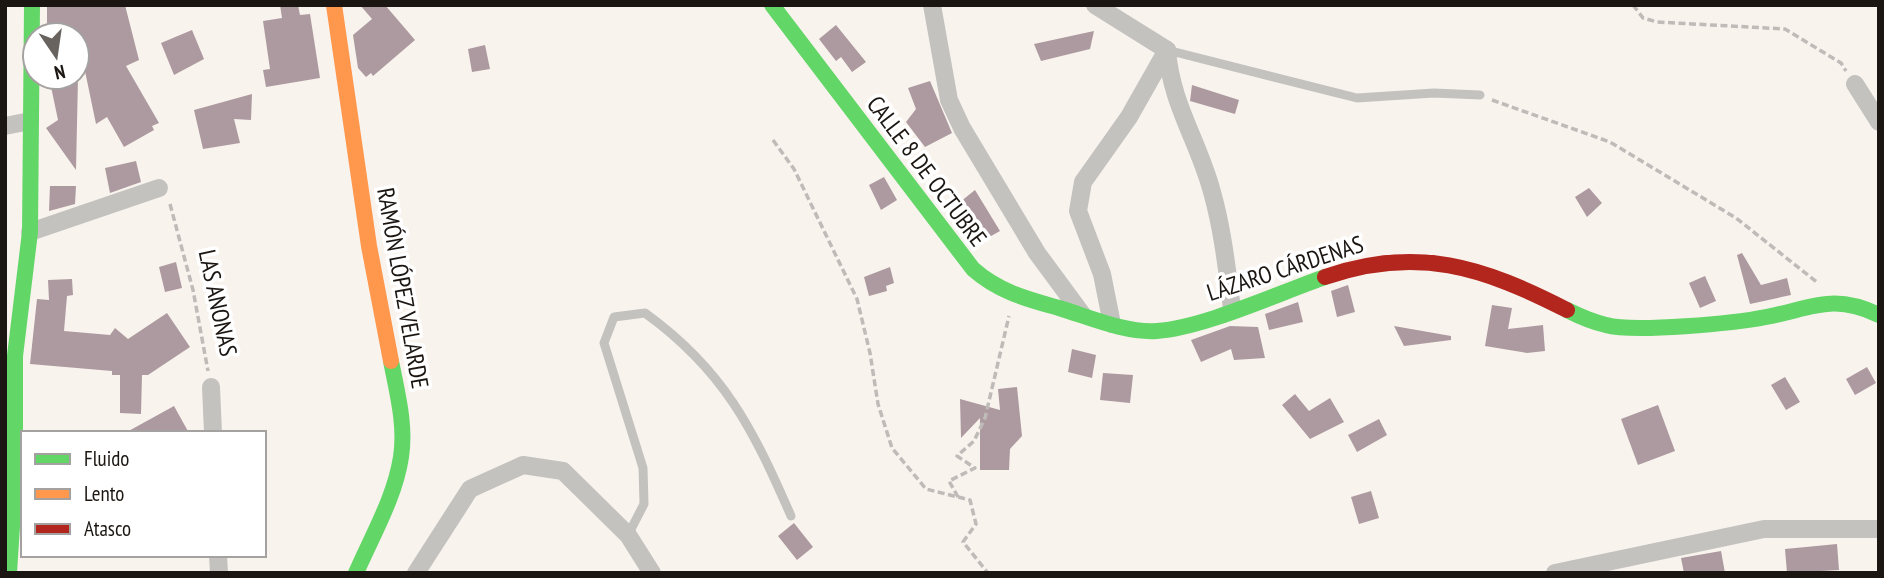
<svg xmlns="http://www.w3.org/2000/svg" width="1884" height="578" font-family="'PT Sans Narrow',sans-serif">
	<rect width="100%" height="100%" fill="#f9f3ee"/>
	<!-- building -->
	<g fill="#ad9aa0">
		<path d="M47 5H125L139 60 126 66 159 123 152 126 154 130 124 147 107 117 96 124 85 71 77 72V35H47Z"/>
		<path d="M280 5H298L300 15 310 14 320 78 266 87 263 70 270 69 263 21 282 18Z"/>
		<path d="M360 5H385L415 40 373 76 371 73 366 77 358 68 353 35 372 19Z"/>
		<path d="M836 25 866 62 852 72 841 57 836 61 819 39Z"/>
		<path d="M192 30 204 59 174 75 161 43Z"/>
		<path d="M1094 31 1090 49 1041 61 1034 44Z"/>
		<path d="M485 45 490 69 472 72 468 49Z"/>
		<path d="M49 77H78L76 170 46 128 58 120Z"/>
		<path d="M930 81 952 133 925 147 906 122 916 109 908 88Z"/>
		<path d="M1192 85 1239 100 1235 114 1190 101Z"/>
		<path d="M252 94 251 120 234 119 240 143 203 149 194 110Z"/>
		<path d="M136 161 141 182 110 193 105 168Z"/>
		<path d="M884 177 897 200 881 210 869 185Z"/>
		<path d="M50 186H76L75 204 49 211Z"/>
		<path d="M1589 188 1602 203 1587 217 1575 197Z"/>
		<path d="M975 190 1000 231 984 240 960 202Z"/>
		<path d="M1742 253 1761 285 1787 278 1791 295 1750 304 1737 255Z"/>
		<path d="M176 262 182 288 165 292 159 267Z"/>
		<path d="M890 267 894 283 886 286 887 291 869 296 864 277Z"/>
		<path d="M1705 276 1716 301 1700 308 1689 283Z"/>
		<path d="M72 279 73 295 67 296 64 331 110 335 115 328 128 339 167 313 190 347 148 375H142L141 414 120 413V375H112V371L30 364 37 299 49 300 48 280Z"/>
		<path d="M1348 285 1355 312 1337 317 1331 291Z"/>
		<path d="M1298 302 1303 322 1269 330 1265 314Z"/>
		<path d="M1492 305 1512 308 1508 329 1543 325 1545 351 1527 353 1485 346Z"/>
		<path d="M1230 326 1258 327 1265 358 1234 360 1231 349 1201 362 1191 340Z"/>
		<path d="M1394 326 1451 336V340L1404 346Z"/>
		<path d="M1072 349 1096 355 1092 378 1068 372Z"/>
		<path d="M1867 367 1876 383 1855 395 1846 379Z"/>
		<path d="M1103 373 1133 375 1130 403 1100 400Z"/>
		<path d="M1785 377 1800 402 1786 410 1771 385Z"/>
		<path d="M1017 387 1022 436 1010 449 1009 470H980V418L961 438 960 399 1000 410 998 389Z"/>
		<path d="M1295 394 1309 411 1330 398 1344 422 1310 439 1282 405Z"/>
		<path d="M1658 405 1675 451 1638 465 1621 419Z"/>
		<path d="M174 406 189 433H125Z"/>
		<path d="M1379 419 1387 435 1357 452 1348 435Z"/>
		<path d="M1371 491 1379 518 1359 524 1351 497Z"/>
		<path d="M794 523 813 547 797 560 778 536Z"/>
		<path d="M1837 544 1839 570 1787 573 1785 549Z"/>
		<path d="M1721 551 1725 573H1684L1681 558Z"/>
	</g>
	<g fill="none" stroke-linecap="round" stroke-linejoin="round">
		<!-- path -->
		<g stroke="#bebbb8" stroke-width="3.5" stroke-dasharray="7 3.5" stroke-linecap="butt">
			<path d="M1633 5 1643 18 1657 22 1785 29 1841 63 1846 71"/>
			<path d="M1492 100 1610 142 1736 218 1818 283"/>
			<path d="M773 140 794 169 857 299 870 353 878 404 892 448 926 489 970 500 976 524 963 542 988 573"/>
			<path d="M170 204 193 290 208 371"/>
			<path d="M958 497 949 481 975 468 957 456 974 441 985 418 1009 316"/>
		</g>
		<!-- lane -->
		<g stroke="#c3c2bf" stroke-width="9">
			<path d="M1167 50 1357 98 1434 93 1480 95"/>
			<path d="M628 535 644 504 643 468 604 343 614 317 645 313C724 370 753 429 791 516"/>
		</g>
		<!-- street -->
		<g stroke="#c3c2bf" stroke-width="18">
			<path d="M932 5 949 100 962 128 1037 253 1082 314"/>
			<path d="M1095 5 1167 50"/>
			<path d="M1167 50C1171 104 1199 142 1212 192 1223 231 1227 270 1232 309"/>
			<path d="M1855 84 1879 122"/>
			<path d="M5 126 30 121"/>
			<path d="M30 232 159 188"/>
			<path d="M1112 324 1102 274 1078 211 1083 182 1129 117 1167 50"/>
			<path d="M211 387 213 433"/>
			<path d="M218 555 219 573"/>
			<path d="M416 573 470 489 523 465 563 471 628 535 652 573"/>
			<path d="M1555 573 1764 529H1879"/>
		</g>
		<!-- fast -->
		<g stroke="#63d668" stroke-width="16">
			<path d="M772 5 973 269C999 292 1027 299 1059 308 1089 317 1125 333 1157 331 1203 328 1279 293 1325 277"/>
			<path d="M1567 310C1579 316 1593 322 1606 325 1634 333 1736 323 1766 317 1813 308 1833 293 1879 315"/>
			<path d="M9 573 15 480V356L30 232 32 5"/>
			<path d="M356 573C372 536 395 497 401 457 406 425 397 392 391 361"/>
		</g>
		<!-- slow -->
		<path stroke="#ff974d" stroke-width="16" d="M334 5 369 246 391 361"/>
		<!-- jam -->
		<path stroke="#b3261e" stroke-width="16" d="M1325 277C1417 245 1483 267 1567 310"/>
	</g>
	<g text-anchor="middle" dominant-baseline="central" stroke-width="7" stroke-linejoin="round" paint-order="stroke">
		<!-- street labels -->
		<g font-size="24" fill="#1b1612" stroke="#fff">
			<text transform="translate(927 171) rotate(53)">CALLE 8 DE OCTUBRE</text>
			<text transform="translate(1285 268) rotate(-18)">LÁZARO CÁRDENAS</text>
			<text transform="translate(403 288) rotate(80)">RAMÓN LÓPEZ VELARDE</text>
			<text transform="translate(218 303) rotate(78)">LAS ANONAS</text>
		</g>
	</g>
	<!-- border -->
	<rect width="1884" height="578" fill="none" stroke="#1b1612" stroke-width="14"/>
	<!-- legend -->
	<rect x="21" y="431" width="245" height="126" fill="#ffffff" stroke="#a4a2a0" stroke-width="2"/>
	<rect x="35" y="454" width="35" height="10" fill="#63d668" stroke="#a4a2a0" stroke-width="2"/>
	<text x="84" y="466" font-size="21" fill="#1b1612">Fluido</text>
	<rect x="35" y="489" width="35" height="10" fill="#ff974d" stroke="#a4a2a0" stroke-width="2"/>
	<text x="84" y="501" font-size="21" fill="#1b1612">Lento</text>
	<rect x="35" y="524" width="35" height="10" fill="#b3261e" stroke="#a4a2a0" stroke-width="2"/>
	<text x="84" y="536" font-size="21" fill="#1b1612">Atasco</text>
	<!-- north arrow -->
	<g transform="translate(56 56) rotate(167)"><circle r="33" fill="#ffffff" stroke="#a4a2a0" stroke-width="2"/>
	<path d="M0-5L12 26L0 18L-12 26Z" fill="#69635f"/>
	<text y="-10" font-size="19" font-weight="bold" text-anchor="middle" fill="#1b1612">N</text>
	</g>
</svg>
